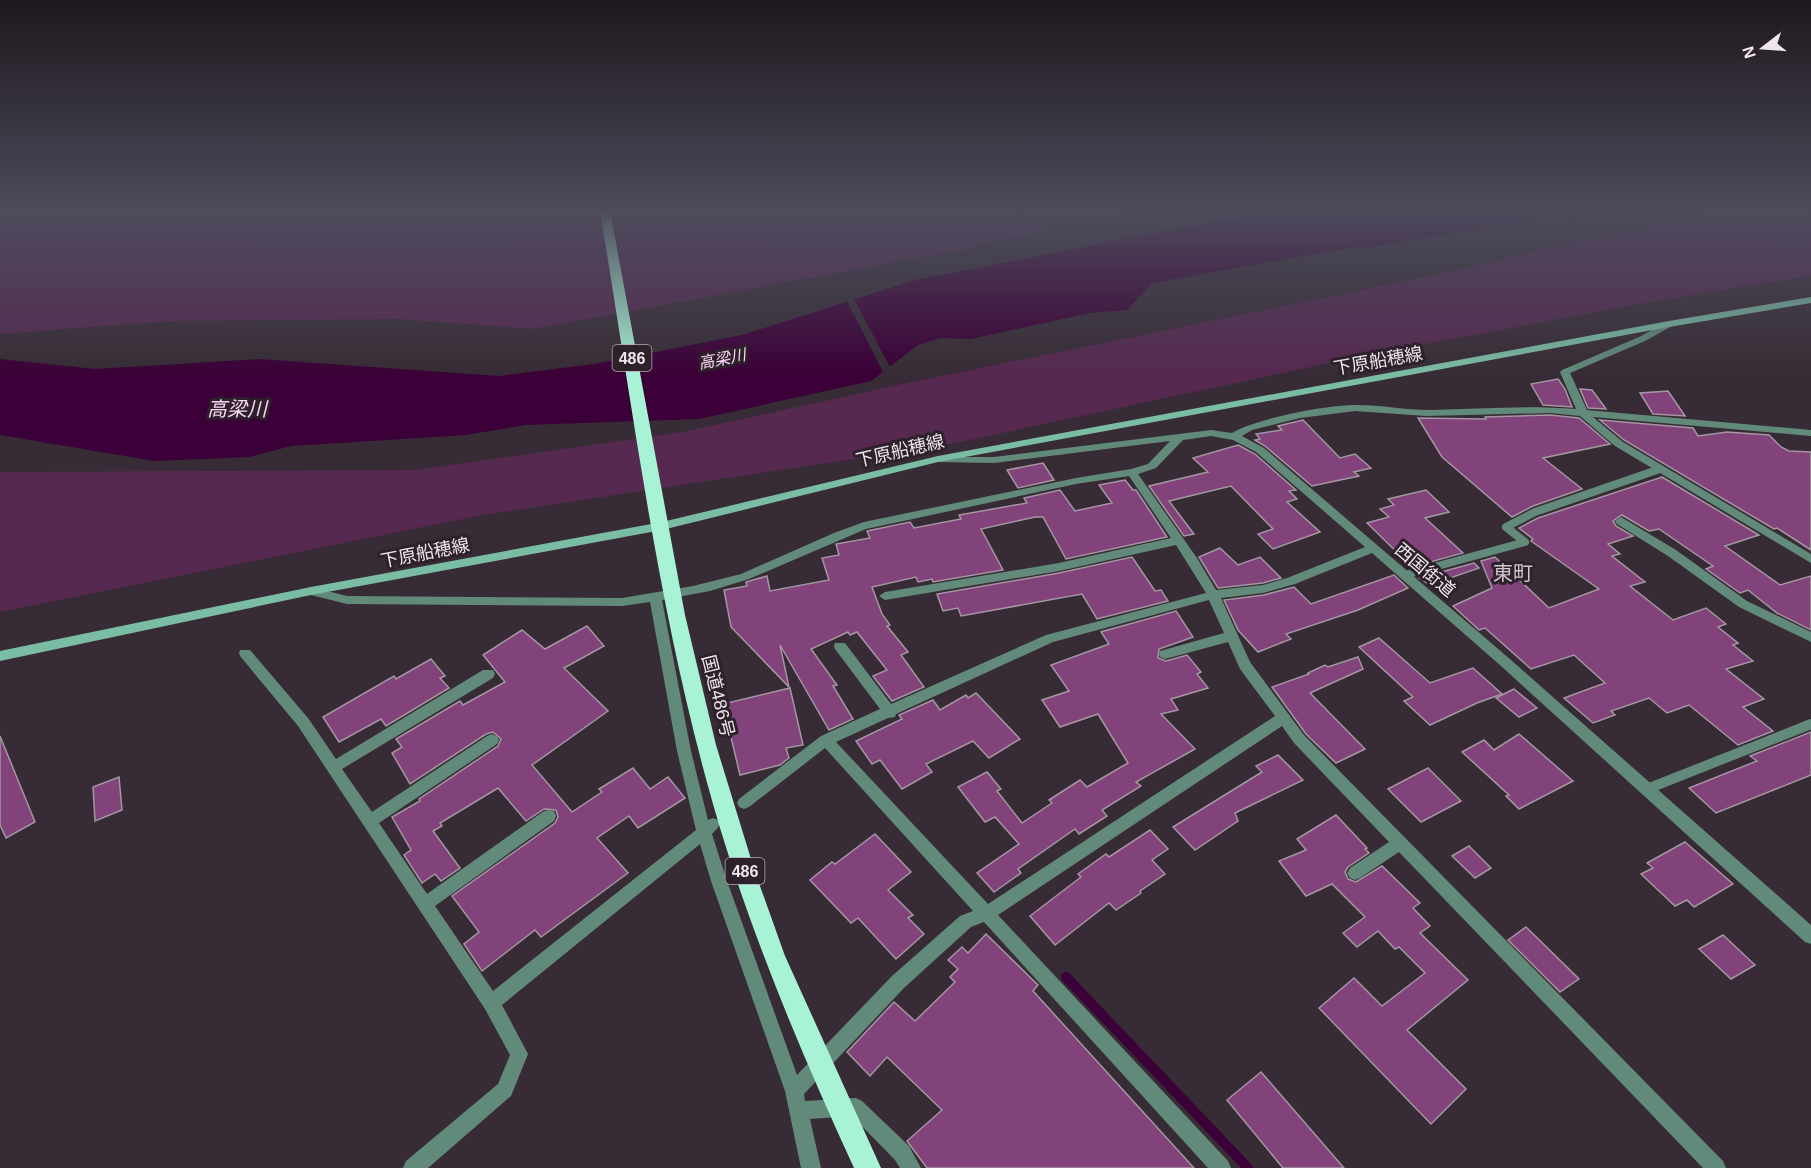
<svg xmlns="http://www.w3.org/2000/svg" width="1811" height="1168" font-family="Helvetica,'Noto Sans JP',sans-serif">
	<rect width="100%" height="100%" fill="#372c35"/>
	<!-- green -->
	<g fill="#552950">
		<path d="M0 211H1132L956 251 533 329 399 319 172 321 0 334Z"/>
		<path d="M1711 211H1811V276L1655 301 1362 356 946 445 483 515 0 612V472L416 470 683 432 912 382 1445 273Z"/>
	</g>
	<!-- water -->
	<path fill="#3b0037" d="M1267 211H1624L1574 221 1559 217 1538 219 1372 247H1356L1152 283 1127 310 1090 313 971 339 940 338 918 345 871 381 699 419 526 425 466 435 291 446 249 457 155 461 0 435V359L95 369 259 359 499 376 594 364 742 335 915 280Z"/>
	<!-- pier -->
	<path fill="#372c35" d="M853 297 891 369 884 374 846 299Z"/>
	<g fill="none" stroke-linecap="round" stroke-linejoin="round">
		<!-- stream -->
		<path stroke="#3b0037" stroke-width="10" d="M1066 977 1248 1168"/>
	</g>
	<!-- building -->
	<g fill="#81437a" stroke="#a496a2" stroke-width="1.5">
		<path d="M1558 379 1565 389 1572 407 1543 405 1531 384Z"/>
		<path d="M1580 389 1592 390 1606 409 1588 408Z"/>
		<path d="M1668 391 1685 416 1653 414 1640 393Z"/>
		<path d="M1550 415 1579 418 1610 444 1543 458 1582 489 1533 506 1512 517 1442 457 1418 418 1486 419 1485 417Z"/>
		<path d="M1303 420 1340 458 1355 454 1371 468 1354 472 1359 476 1312 486 1265 446 1255 440 1260 439 1256 434 1282 430 1278 426Z"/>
		<path d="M1600 420 1693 428 1698 436 1727 432 1769 435 1781 447 1789 451 1811 452V550L1777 528 1774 529 1624 440Z"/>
		<path d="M1238 445 1255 454 1296 490 1289 491 1297 499 1287 502 1320 532 1273 549 1258 534 1273 529 1231 486 1169 501 1194 534 1184 536 1149 486 1208 472 1193 458Z"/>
		<path d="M1043 463 1054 480 1018 488 1007 470Z"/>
		<path d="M1662 477 1759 535 1725 546 1780 585 1811 576V630L1777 613 1748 590 1740 593 1706 569 1713 566 1659 529 1649 531 1622 515 1613 521 1616 526 1633 536 1608 544 1620 554 1612 556 1645 582 1630 586 1673 620 1706 608 1726 624 1718 627 1738 643 1733 645 1753 661 1726 669 1764 699 1743 707 1773 731 1738 745 1689 705 1667 713 1649 698 1611 711 1615 715 1593 723 1564 698 1605 683 1574 655 1531 669 1485 628 1479 630 1453 606 1492 588 1481 561 1495 557 1549 608 1599 589 1531 541 1533 539 1519 528 1538 518Z"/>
		<path d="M1125 480 1133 490H1136L1167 537 1066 559 1043 517H1035L981 529 1003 570 933 582 932 579 918 582 916 577 872 587 882 614 890 625 887 626 908 652 901 655 924 687 892 701 873 676 887 670 857 632 850 635 848 632 811 649 837 685 833 686 853 719 829 730 780 645 789 687 731 627 724 590 747 586 746 582 767 576 770 591 829 580 822 558 839 555 836 544 870 538 867 531 910 522 914 528 961 519 959 515 1027 503 1024 498 1060 490 1075 511 1112 503 1099 485Z"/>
		<path d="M1426 490 1449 512 1425 518 1463 553 1412 567 1367 523 1389 517 1380 509 1394 505 1388 499Z"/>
		<path d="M1220 548 1238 565 1260 557 1281 578 1263 583 1218 588 1199 557Z"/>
		<path d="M1132 557 1155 591 1161 590 1168 601 1097 619 1082 594 961 616 958 608 943 611 937 594 1059 573Z"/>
		<path d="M1474 563 1479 568 1430 585 1419 578Z"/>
		<path d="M1394 575 1408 588 1358 610 1286 634 1291 639 1258 652 1238 630 1224 600 1264 595 1294 587 1311 604Z"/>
		<path d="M1176 611 1193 637 1159 649 1158 658 1166 661 1187 655 1201 672 1197 674 1208 688 1171 699 1178 710 1161 714 1195 749 1136 782 1141 786 1102 810 1107 816 1079 834 1075 829 1018 869 1021 873 994 892 977 873 1019 844 995 817 985 822 958 787 987 772 1001 789 997 791 1022 823 1052 803 1049 800 1080 780 1087 787 1128 763 1098 714 1060 727 1042 700 1069 691 1051 665 1109 644 1101 632 1104 631Z"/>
		<path d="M587 626 604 646 564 668 608 711 532 765 572 812 602 792 599 789 633 768 650 789 668 777 685 798 638 828 629 816 597 838 628 873 541 937 535 930 482 971 464 944 479 932 452 896 555 823 558 817 556 810 544 809 526 821 498 788 440 823 442 826 433 831 460 868 441 881 435 874 422 883 404 855 411 850 392 817 420 801 419 799 498 746 501 739 493 732 486 734 410 784 392 753 402 747 396 739 460 701 463 705 505 682 483 655 522 630 545 649Z"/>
		<path d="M1379 638 1430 683 1473 668 1502 694 1477 703 1430 725 1404 701 1413 697 1359 647Z"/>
		<path d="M1358 657 1363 669 1310 693 1365 749 1336 763 1306 734 1272 687 1309 674 1308 673 1325 665 1328 667Z"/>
		<path d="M431 659 445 676 440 678 449 688 386 726 381 719 339 742 323 717 394 676 396 679Z"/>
		<path d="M790 688 803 745 786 748 789 758 780 765 740 775 723 704Z"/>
		<path d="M1514 689 1537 708 1519 717 1496 698Z"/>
		<path d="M976 693 1020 739 989 758 973 741 926 764 932 772 902 789 880 760 872 764 856 741 902 719 899 715 933 700 940 710 966 695 968 698Z"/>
		<path d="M1811 732V775L1716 813 1689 788 1757 761 1750 756Z"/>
		<path d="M1519 734 1573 781 1519 809 1506 796 1509 795 1462 752 1484 740 1494 750Z"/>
		<path d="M0 736 35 822 6 838 0 825Z"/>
		<path d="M1278 755 1303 780 1235 813 1238 821 1195 850 1173 827 1262 772 1256 766Z"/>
		<path d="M1428 768 1461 801 1421 822 1388 789Z"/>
		<path d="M119 777 122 810 95 821 93 787Z"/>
		<path d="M1336 815 1367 848 1365 849 1369 853 1348 867 1345 872 1348 879 1356 882 1382 866 1420 903 1413 908 1430 926 1420 933 1468 980 1407 1030 1466 1089 1431 1124 1319 1008 1354 978 1382 1006 1425 973 1399 947 1395 949 1378 931 1357 947 1343 933 1365 917 1332 884 1306 896 1279 861 1306 850 1297 839Z"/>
		<path d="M1150 830 1168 849 1152 860 1165 874 1140 891 1141 893 1116 910 1109 903 1055 945 1030 916 1081 877 1078 874 1106 854 1109 857Z"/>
		<path d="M875 834 911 872 888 890 913 915 908 918 924 934 896 959 858 918 851 923 810 880 832 862 835 864Z"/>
		<path d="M1685 842 1733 884 1694 907 1687 900 1675 906 1641 874 1653 868 1647 863Z"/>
		<path d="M1469 846 1491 868 1475 878 1452 856Z"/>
		<path d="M1526 927 1579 979 1560 992 1508 940Z"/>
		<path d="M986 934 1038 985 1033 991 1194 1168H927L907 1141 942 1110 887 1057 870 1076 847 1052 894 1002 915 1021 955 982 950 977 958 969 948 960 962 947 968 953Z"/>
		<path d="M1723 935 1755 965 1731 979 1699 949Z"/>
		<path d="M1261 1072 1344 1168H1283L1227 1100Z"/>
	</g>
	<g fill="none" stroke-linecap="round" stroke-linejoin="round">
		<!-- service-far1 -->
		<path stroke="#628a7a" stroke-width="8" d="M1405 575 1525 542 1506 527 1535 512 1660 469"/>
		<!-- service -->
		<path stroke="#628a7a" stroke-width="10" d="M1647 789 1811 724"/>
		<!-- minor -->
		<g fill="#628a7a" fill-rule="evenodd">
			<path d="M1669 321 1673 324 1672 326 1645 341 1570 373 1587 410 1811 430V436L1593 417 1623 442 1811 554V563L1615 446 1580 416 1550 413 1426 416 1355 411 1300 418 1252 430 1242 436 1264 448 1511 660 1811 925V944L1805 942 1501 666 1372 553 1295 584 1263 593 1221 598 1250 662 1304 735 1723 1161 1726 1168H1703L1399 852 1360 878 1355 880 1350 878 1347 873 1350 868 1389 842 1294 743 1282 726 998 915 1228 1161 1231 1168H1208L984 922 971 927 904 988 804 1094 805 1101 856 1098 862 1101 909 1146 921 1168H900L895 1160 852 1116 810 1119 821 1168H801L785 1091 711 881 700 844 502 1005 528 1054 511 1096 428 1168H403L406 1161 498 1084 510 1055 485 1009 298 726 240 656 239 653 240 650H250L308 718 336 759 483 670H493L495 674 493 678 342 769 372 812 487 736 492 734 497 736 499 740 497 744 379 823 427 894 544 811 549 810 554 811 556 816 554 821 435 906 493 991 696 830 677 751 650 602 622 606 347 604 307 594 305 591 307 588 311 587 347 596 622 598 693 586 741 574 834 533 864 522 1076 478 1131 469 1148 464 1170 441 994 463 938 462 934 461 933 459 934 457H994L1211 430 1232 433C1258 418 1326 405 1357 405 1381 405 1405 410 1430 410 1479 409 1528 405 1576 409L1560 372 1562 370 1639 337ZM1211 436 1233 440 1256 452 1365 547 1287 578 1263 585 1216 590 1197 558 1138 474 1156 468 1183 440ZM1129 476 1171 538 1059 563 885 592 879 596 885 600 1059 571 1176 545 1206 593 1046 635 891 704 845 643H835L834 646 835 649 880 709 821 736 739 799 737 803 739 807 744 809 749 807 825 748 973 911 960 916 892 976 797 1075 727 881 712 834 720 825 718 820 713 818 708 820 691 751 662 600 710 591 749 579 866 529 1076 484ZM1209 600 1224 633 1160 651 1159 654 1160 657 1165 659 1228 642 1240 669 1275 716 988 904 836 742 888 718 895 717 896 714 1053 642Z"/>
			<path d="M1621 517 1676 550 1747 601 1811 632V642L1739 607 1668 556 1617 524 1615 521Z"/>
		</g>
		<!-- secondary -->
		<path fill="#7bbda4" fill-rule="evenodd" d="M1811 297V303L1669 327 938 462 662 530 311 595 0 661V651L311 587 662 522 938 456 1669 321Z"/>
		<!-- trunk -->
		<path fill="#a8f2d6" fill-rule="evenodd" d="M600 211H610L685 615 716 745 755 872 785 956 881 1168H854C797 1044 744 918 708 786 656 598 632 403 600 211Z"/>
	</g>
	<!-- sky -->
	<linearGradient id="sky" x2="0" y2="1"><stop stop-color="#1e181d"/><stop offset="0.56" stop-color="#4d4b5c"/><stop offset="1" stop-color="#4d4b5c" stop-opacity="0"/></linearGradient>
	<rect width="1811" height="375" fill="url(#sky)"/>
	<g text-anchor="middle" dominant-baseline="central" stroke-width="6" stroke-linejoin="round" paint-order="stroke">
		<!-- shield labels -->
		<g fill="#2d222b" stroke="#b4abb2" stroke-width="1.5">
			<rect x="612.5" y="345" width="39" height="26" rx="4.5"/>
			<rect x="725.5" y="858" width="39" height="26" rx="4.5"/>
		</g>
		<g font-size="16" font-weight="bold" fill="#eee6ec">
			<text x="632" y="358">486</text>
			<text x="745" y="871">486</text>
		</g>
		<!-- far-water labels -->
		<g font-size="16" font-style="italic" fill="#fad5f4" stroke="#2d222b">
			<text transform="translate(722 359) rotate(-11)">高梁川</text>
		</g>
		<!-- street labels -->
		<g font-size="18" fill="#eee6ec" stroke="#2d222b">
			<text transform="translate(1378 361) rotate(-10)">下原船穂線</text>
			<text transform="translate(900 451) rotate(-13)">下原船穂線</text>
			<text transform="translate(425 553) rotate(-11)">下原船穂線</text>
			<text transform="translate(1425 570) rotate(40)">西国街道</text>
			<text transform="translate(718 696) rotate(76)">国道486号</text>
		</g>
		<!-- water labels -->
		<g font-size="20" font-style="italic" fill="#fad5f4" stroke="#2d222b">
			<text x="237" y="409">高梁川</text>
		</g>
		<!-- neighbourhood labels -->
		<g font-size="20" fill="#d2c4d0" stroke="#2d222b">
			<text x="1513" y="573">東町</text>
		</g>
	</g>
	<!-- north arrow -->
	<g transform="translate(1763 48) rotate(253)" stroke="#2d222b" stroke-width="4.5" paint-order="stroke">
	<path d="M0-4.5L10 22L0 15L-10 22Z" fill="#eee6ec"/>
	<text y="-9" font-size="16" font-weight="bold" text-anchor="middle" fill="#eee6ec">N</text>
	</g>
</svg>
